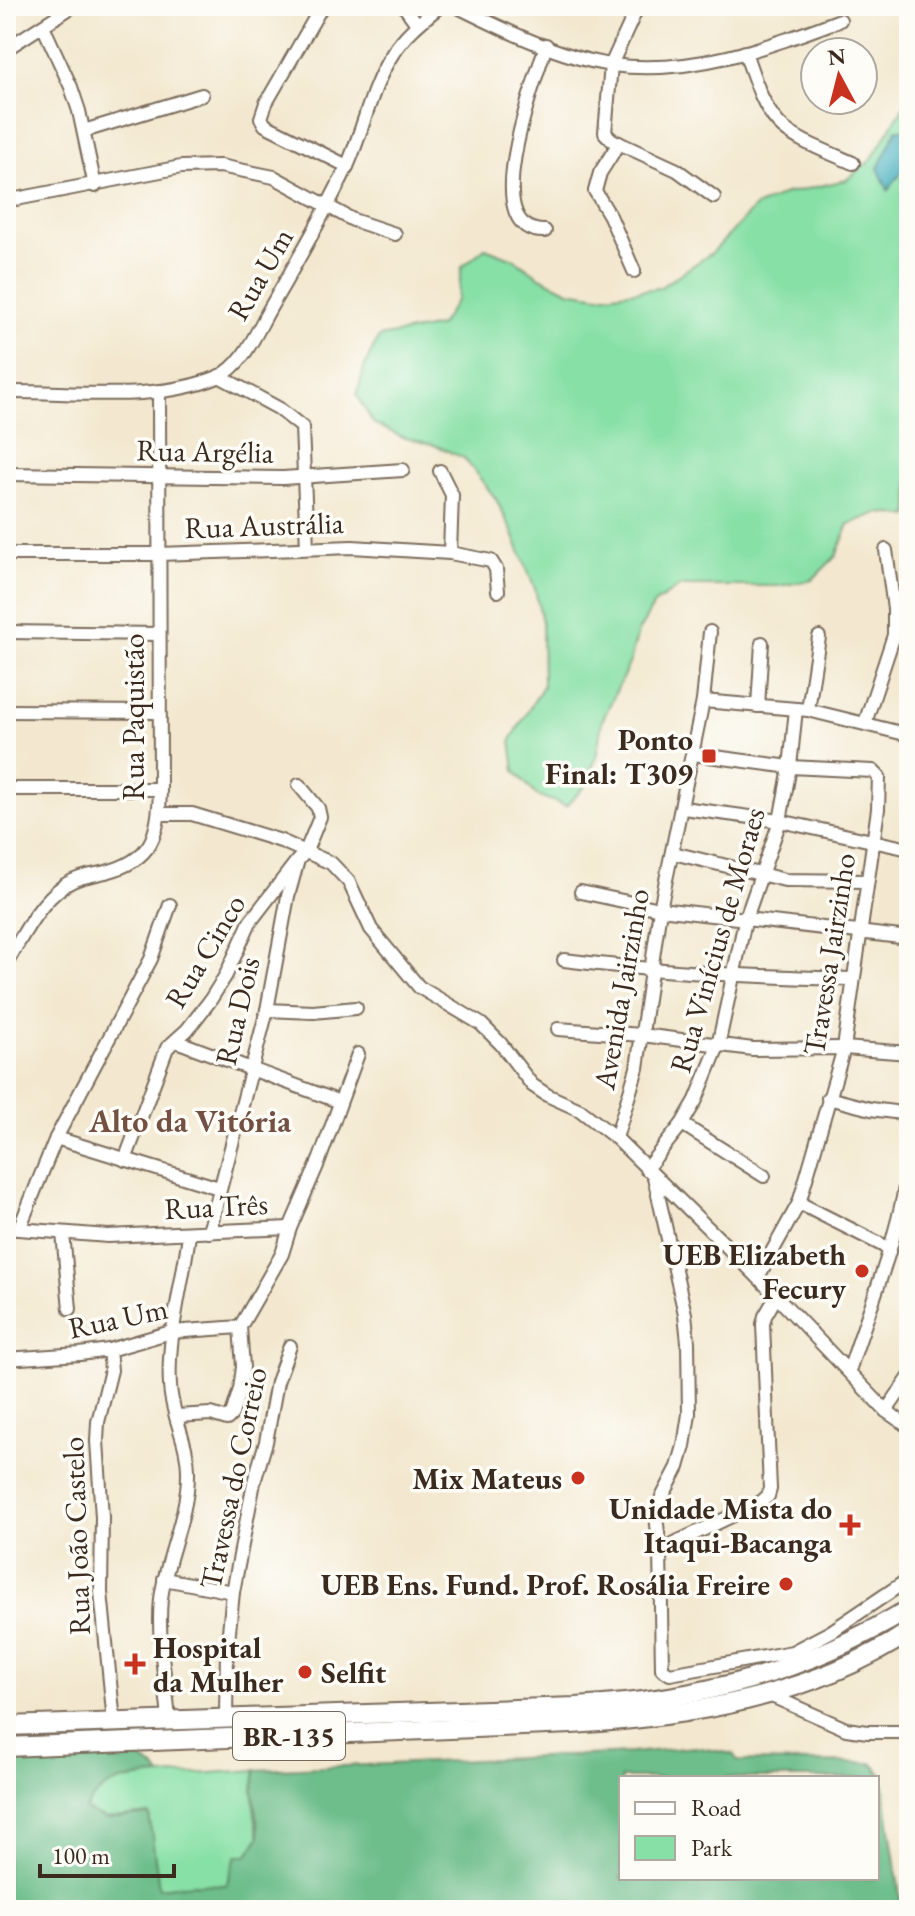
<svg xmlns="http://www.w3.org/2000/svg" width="915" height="1916" font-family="'EB Garamond',serif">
	<rect width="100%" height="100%" fill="#fdfcf7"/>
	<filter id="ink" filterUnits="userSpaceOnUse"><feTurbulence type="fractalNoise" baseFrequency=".0125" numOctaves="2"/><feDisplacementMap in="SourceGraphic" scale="16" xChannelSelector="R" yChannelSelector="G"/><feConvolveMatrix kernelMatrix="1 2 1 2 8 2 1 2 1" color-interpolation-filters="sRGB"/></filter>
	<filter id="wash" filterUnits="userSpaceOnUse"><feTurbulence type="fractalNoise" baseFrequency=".006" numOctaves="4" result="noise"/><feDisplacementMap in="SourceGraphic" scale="32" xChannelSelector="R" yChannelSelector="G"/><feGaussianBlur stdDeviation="1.8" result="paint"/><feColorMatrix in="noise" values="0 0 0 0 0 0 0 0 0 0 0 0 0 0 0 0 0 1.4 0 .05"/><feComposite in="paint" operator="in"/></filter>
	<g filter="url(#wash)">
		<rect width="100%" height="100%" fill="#f3e8cf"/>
		<!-- green -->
		<g fill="#87e0a6" stroke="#618562" stroke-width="2">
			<path d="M909 98V516L878 513 849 524 836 556 812 580 779 586H681L655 603 638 632 630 662 602 721 597 753 588 783 566 806 536 795 515 771 511 740 543 686 542 622 535 589 511 529 496 499 464 458 434 445 402 437 373 423 357 395 365 365 379 337 440 326 457 299 462 267 485 248 514 259 540 277 569 291 599 296 659 288 713 252 755 207 785 194 846 180 871 160Z"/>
			<path d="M256 1770C253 1792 252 1815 260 1836L247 1856H236L226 1886 194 1884 158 1888 149 1814 106 1819 84 1810C96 1791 109 1783 130 1778Z"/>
		</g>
		<!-- forest -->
		<path fill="#6dbe8b" stroke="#547454" stroke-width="2" fill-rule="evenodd" d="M695 1747 733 1754 738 1761 872 1763 882 1774 902 1910H6V1761C37 1760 116 1751 142 1760 149 1763 157 1769 161 1776 129 1778 103 1779 85 1810L106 1819 149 1814 159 1888 194 1884 226 1885 236 1856H247L260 1836 253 1790 256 1770 631 1753ZM621 1778H877V1878H621Z"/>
		<!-- water -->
		<path fill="#42afbf" stroke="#3e6c6e" stroke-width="2" d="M897 129H909V163L888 190 878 168Z"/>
	</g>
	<g filter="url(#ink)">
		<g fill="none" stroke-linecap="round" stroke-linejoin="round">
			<!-- minor casing -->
			<g stroke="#7b6c5c" stroke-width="16">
				<g id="minor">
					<path d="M322 6 266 103 261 118 265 125 347 166"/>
					<path d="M404 6 417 24"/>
					<path d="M456 6C502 29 561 58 612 65 690 76 768 47 840 20"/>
					<path d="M638 6 611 65 605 133 612 140 677 170 714 197"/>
					<path d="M43 26 71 87 79 111 95 186"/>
					<path d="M6 49 73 6"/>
					<path d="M745 52C772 132 776 130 853 163"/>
					<path d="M84 131 202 95"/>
					<path d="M619 143 600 173 595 191 610 216 634 271"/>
					<path d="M6 201 181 167 220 166 274 177 353 220 395 234"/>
					<path d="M545 231C475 233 536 80 546 45"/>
					<path d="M219 376 278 408 302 427 307 548"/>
					<path d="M6 392C73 391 155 403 218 377 243 366 256 333 269 310 295 265 322 219 345 171 363 133 370 88 393 53 405 34 423 20 440 6"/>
					<path d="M440 471 452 495 450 553"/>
					<path d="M6 474 283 478 403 470"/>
					<path d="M6 554H159L352 547 450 553 491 561 496 569 498 591"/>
					<path d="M6 632 159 634"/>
					<path d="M703 701 808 710 909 735"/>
					<path d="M758 706 762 643"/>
					<path d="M808 710 819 637"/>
					<path d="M6 711 158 712"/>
					<path d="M865 723 894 635V609L886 550"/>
					<path d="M693 754 790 767 873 771 879 777 878 809 844 1048 799 1203 758 1277"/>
					<path d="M6 789H160"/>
					<path d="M683 808 780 821 909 849"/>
					<path d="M159 814H192L281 841 331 863 349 882 371 929 419 987 481 1024 501 1044 532 1085 547 1095 580 1110 616 1138 758 1277 886 1411 909 1427"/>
					<path d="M673 853 785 880 866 881"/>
					<path d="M581 892 660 909 909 938"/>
					<path d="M564 960C660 972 756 977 853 979"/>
					<path d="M6 964C22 937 38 903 65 885 77 877 92 875 106 872 153 860 159 834 160 789L159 391"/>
					<path d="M267 1010 313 1012 356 1008"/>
					<path d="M558 1029 642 1035 753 1049 844 1048 909 1053"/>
					<path d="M176 1041 340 1102"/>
					<path d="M828 1098 871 1109 909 1114"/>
					<path d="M682 1124 764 1176"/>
					<path d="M56 1138 219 1188"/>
					<path d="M616 1138 637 1068 660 909 703 701 710 632"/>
					<path d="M125 1160 167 1048 187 1030 209 1002 226 975 250 922 297 861"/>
					<path d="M646 1169 682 1124 696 1100 718 1046 745 921 780 821 790 767 796 709"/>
					<path d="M654 1177 685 1314 688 1342 689 1414 684 1446 678 1467 658 1505 656 1516 660 1550 662 1669 670 1674 792 1652 832 1631 909 1579"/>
					<path d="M799 1203 890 1249"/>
					<path d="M6 1228 108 1236 290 1228"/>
					<path d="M19 1229 56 1138 151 959 170 905"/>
					<path d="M209 1232 267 1010 288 896 298 860 306 851 320 817 318 808 299 785"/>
					<path d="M63 1233 70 1309"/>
					<path d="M109 1350 111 1370 98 1422 97 1441 102 1517 101 1592 114 1722"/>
					<path d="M6 1359 80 1354 109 1350 171 1332 240 1327"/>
					<path d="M849 1371C871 1302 901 1233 909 1160"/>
					<path d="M886 1411 909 1378"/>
					<path d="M176 1416 211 1414 227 1419 232 1414 240 1389 243 1367 240 1327 282 1254 290 1228 319 1161 358 1054"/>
					<path d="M660 1550 761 1502 768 1496 770 1489 763 1324 765 1316 776 1297"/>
					<path d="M164 1579 233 1592"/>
					<path d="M767 1694 846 1729 868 1732H909"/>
					<path d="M226 1718 227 1651 233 1592 254 1482 266 1442 277 1382 290 1346"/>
					<path d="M169 1720C166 1681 157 1638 161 1599 166 1557 188 1517 188 1474 189 1443 171 1416 170 1385 167 1334 183 1285 189 1234"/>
				</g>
			</g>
			<!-- highway casing -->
			<g stroke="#7b6c5c" stroke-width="22">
				<g id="highway">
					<path d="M6 1726 576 1707C699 1700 803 1673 909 1609"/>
					<path d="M6 1747 572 1724C687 1717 811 1697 909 1632"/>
				</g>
			</g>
			<!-- minor -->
			<use href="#minor" stroke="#fff" stroke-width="12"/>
			<!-- highway -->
			<use href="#highway" stroke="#fff" stroke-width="18"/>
		</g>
	</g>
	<!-- markers -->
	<g fill="#c8321e" stroke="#fdfcf7" stroke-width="3">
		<rect x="701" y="748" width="16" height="16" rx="4"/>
		<circle cx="862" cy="1271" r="8"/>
		<circle cx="578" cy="1478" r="8"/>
		<path d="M846 1513h8v8h8v8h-8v8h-8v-8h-8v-8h8z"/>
		<circle cx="786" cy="1584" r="8"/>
		<path d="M131 1652h8v8h8v8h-8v8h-8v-8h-8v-8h8z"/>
		<circle cx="305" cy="1672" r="8"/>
	</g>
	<g text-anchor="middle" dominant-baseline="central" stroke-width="7" stroke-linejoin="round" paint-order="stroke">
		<!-- shield labels -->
		<rect fill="#fdfcf7" stroke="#75695f" stroke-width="2" x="233" y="1712" width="112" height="48" rx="6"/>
		<g font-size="28" font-weight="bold" fill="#3b2a1e">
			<text x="289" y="1736">BR-135</text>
		</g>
		<!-- street labels -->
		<g font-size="30" fill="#3b2a1e" stroke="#fdfcf7">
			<text transform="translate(260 274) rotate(-60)">Rua Um</text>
			<text transform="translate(205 451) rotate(1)">Rua Argélia</text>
			<text transform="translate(264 525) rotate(-2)">Rua Austrália</text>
			<text transform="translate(133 717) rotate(-90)">Rua Paquistão</text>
			<text transform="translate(717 940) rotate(-74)">Rua Vinícius de Moraes</text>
			<text transform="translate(205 951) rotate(-59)">Rua Cinco</text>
			<text transform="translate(829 954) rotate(-81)">Travessa Jairzinho</text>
			<text transform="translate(621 989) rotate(-80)">Avenida Jairzinho</text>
			<text transform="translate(237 1011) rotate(-77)">Rua Dois</text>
			<text transform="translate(216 1206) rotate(-3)">Rua Três</text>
			<text transform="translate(118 1318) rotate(-12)">Rua Um</text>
			<text transform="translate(233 1478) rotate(-78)">Travessa do Correio</text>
			<text transform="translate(76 1536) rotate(-92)">Rua João Castelo</text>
		</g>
		<!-- poi labels -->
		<g font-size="30" font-weight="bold" fill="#3b2a1e" stroke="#fdfcf7" text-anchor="end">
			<text x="693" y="739">Ponto<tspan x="693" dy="34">Final: T309</tspan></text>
			<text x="846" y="1254">UEB Elizabeth<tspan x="846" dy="34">Fecury</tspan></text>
			<text x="562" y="1478">Mix Mateus</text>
			<text x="832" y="1508">Unidade Mista do<tspan x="832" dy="34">Itaqui-Bacanga</tspan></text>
			<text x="770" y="1584">UEB Ens. Fund. Prof. Rosália Freire</text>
			<text x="153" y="1647" text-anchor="start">Hospital<tspan x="153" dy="34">da Mulher</tspan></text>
			<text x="321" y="1672" text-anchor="start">Selfit</text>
		</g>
		<!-- neighbourhood labels -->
		<g font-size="32" font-weight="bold" fill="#735042" stroke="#fdfcf7">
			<text x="190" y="1121">Alto da Vitória</text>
		</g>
	</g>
	<!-- margin -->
	<rect width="915" height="1916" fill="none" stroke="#fdfcf7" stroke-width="32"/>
	<!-- legend -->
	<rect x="619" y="1776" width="260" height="104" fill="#fdfcf7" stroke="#afa8a0" stroke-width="2"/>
	<rect x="635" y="1802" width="40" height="12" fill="#ffffff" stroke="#afa8a0" stroke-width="2"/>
	<text x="691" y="1816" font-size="24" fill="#3b2a1e">Road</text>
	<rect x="635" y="1836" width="40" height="24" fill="#87e0a6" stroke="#afa8a0" stroke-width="2"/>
	<text x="691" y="1856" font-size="24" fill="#3b2a1e">Park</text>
	<!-- north arrow -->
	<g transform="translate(839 76) rotate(353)"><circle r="38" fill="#fdfcf7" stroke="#afa8a0" stroke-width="2"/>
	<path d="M0-6L14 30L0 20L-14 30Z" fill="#c8321e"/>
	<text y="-12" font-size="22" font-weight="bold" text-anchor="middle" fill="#3b2a1e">N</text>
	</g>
	<!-- scale -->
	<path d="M40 1864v12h134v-12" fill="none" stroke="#3b2a1e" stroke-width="4"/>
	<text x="52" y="1864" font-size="24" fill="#3b2a1e" stroke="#fdfcf7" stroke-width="6" paint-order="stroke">100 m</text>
</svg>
